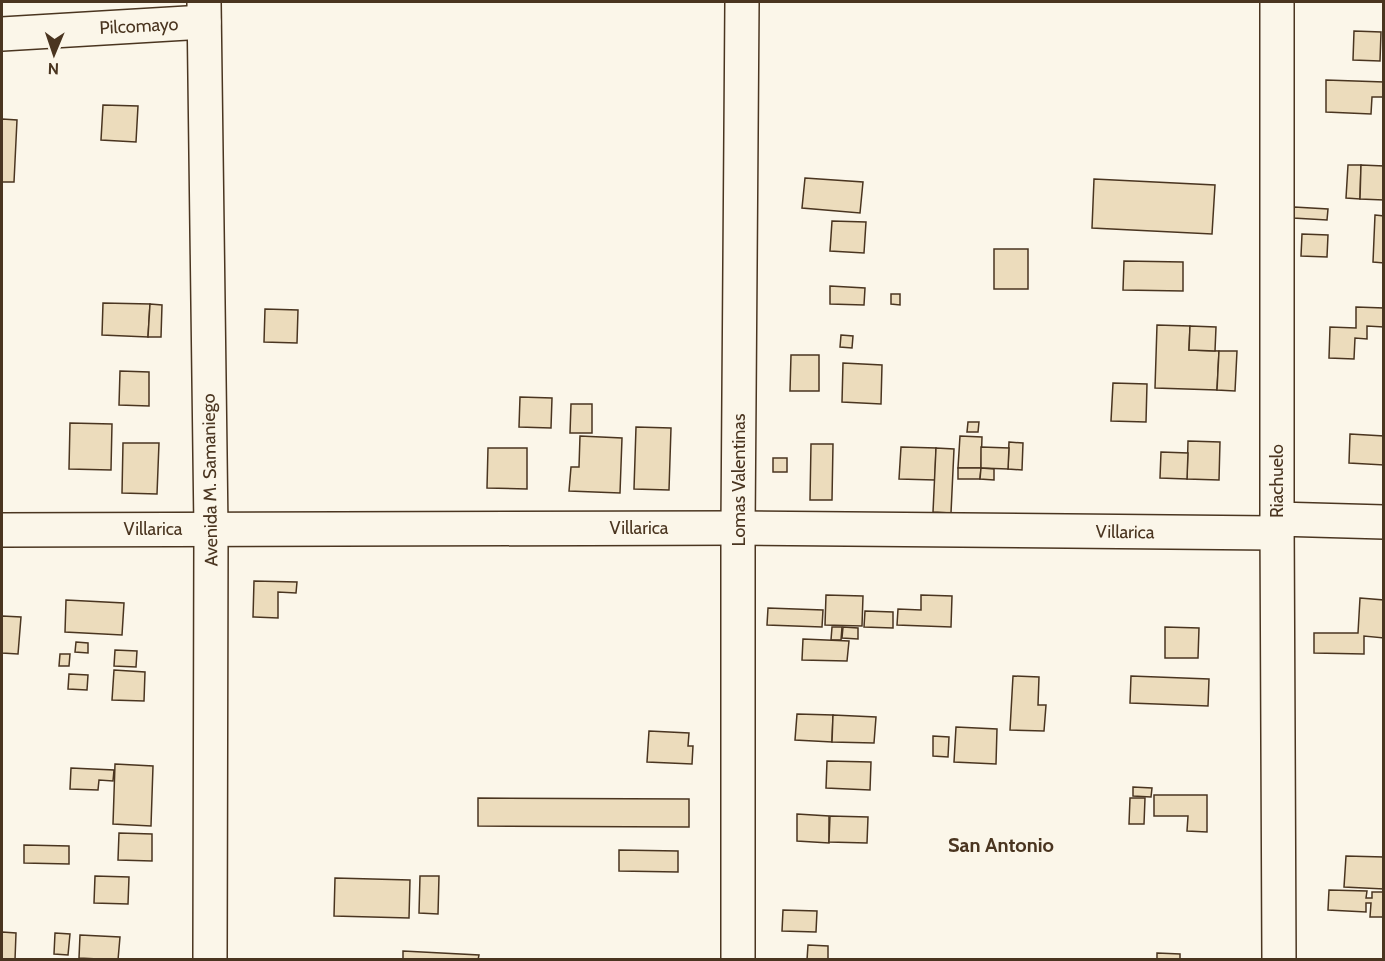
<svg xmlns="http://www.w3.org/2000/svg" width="1385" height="961" font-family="Cabin,sans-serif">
	<rect width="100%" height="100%" fill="#fbf6e9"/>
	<!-- building -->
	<g fill="#ecdcbc" stroke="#4a3520" stroke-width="1.5">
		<path d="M1354 31 1381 32 1380 61 1353 60Z"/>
		<path d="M1326 80 1384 82V97H1372L1371 114 1326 112Z"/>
		<path d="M103 105 138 106 136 142 101 140Z"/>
		<path d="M2 119 17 120 14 182H2Z"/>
		<path d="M1348 165H1361L1360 199 1346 198Z"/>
		<path d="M1361 165 1384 166V200L1360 199Z"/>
		<path d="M805 178 863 182 860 213 802 208Z"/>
		<path d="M1094 179 1215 185 1212 234 1092 228Z"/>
		<path d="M1294 207 1328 209 1327 220 1293 218Z"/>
		<path d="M1375 215 1384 216V263L1373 262Z"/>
		<path d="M832 221 866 222 864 253 830 251Z"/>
		<path d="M1302 234 1328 235 1327 257 1301 256Z"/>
		<rect x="994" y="249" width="34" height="40"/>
		<path d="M1124 261 1183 262V291L1123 290Z"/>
		<path d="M830 286 865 288 864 305 830 304Z"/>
		<path d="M891 294H900V305L891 304Z"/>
		<path d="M103 303 150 304 148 337 102 335Z"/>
		<path d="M150 304 162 305 161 337H148Z"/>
		<path d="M1356 307 1384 308V327L1367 326V339L1355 338 1354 359 1329 358 1330 327 1356 328Z"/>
		<path d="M265 309 298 310 297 343 264 342Z"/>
		<path d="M1157 325 1190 326 1189 350 1219 351 1217 390 1155 388Z"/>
		<path d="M1190 326 1216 327 1215 351 1189 350Z"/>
		<path d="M841 335 853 336 852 348 840 347Z"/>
		<path d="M1219 351H1237L1235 391 1217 390Z"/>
		<path d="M791 355H819V391H790Z"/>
		<path d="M843 363 882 365 881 404 842 402Z"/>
		<path d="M120 371 149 372V406L119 405Z"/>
		<path d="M1113 383 1147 384 1146 422 1111 421Z"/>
		<path d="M520 397 552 398 551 428 519 427Z"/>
		<path d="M571 404H592V433H570Z"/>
		<path d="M968 422H979L978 432H967Z"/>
		<path d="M70 423 112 424 111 470 69 469Z"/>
		<path d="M636 427 671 428 669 490 634 489Z"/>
		<path d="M1350 434 1384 436V465L1349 463Z"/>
		<path d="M580 436 622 438 620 493 569 491 571 467H579Z"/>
		<path d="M960 436 982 437 981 468H958Z"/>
		<path d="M1188 441 1220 442 1219 480 1187 479Z"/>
		<path d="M1009 442 1023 443 1022 470 1008 469Z"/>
		<path d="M123 443H159L157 494 122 493Z"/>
		<path d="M811 444H833L832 500H810Z"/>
		<path d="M901 447 936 448 935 480 899 479Z"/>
		<path d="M981 447 1009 448 1008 469 981 468Z"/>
		<path d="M488 448H527V489L487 488Z"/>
		<path d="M936 448 954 449 951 513 933 512Z"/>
		<path d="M1161 452 1188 453 1187 479 1160 478Z"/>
		<rect x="773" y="458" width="14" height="14"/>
		<path d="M958 468H981L980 479H958Z"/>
		<path d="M981 468 994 469V480L980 479Z"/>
		<path d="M254 581 297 582 296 593 278 592V618L253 617Z"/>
		<path d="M826 595 863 596 862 626 825 625Z"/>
		<path d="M921 595 952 596 951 627 897 625 898 609 921 610Z"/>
		<path d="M1360 598 1384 600V638L1364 636V654L1314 653V633H1358Z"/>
		<path d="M66 600 124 603 122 635 65 632Z"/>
		<path d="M768 608 823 610 822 627 767 625Z"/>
		<path d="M865 611 893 612V628L864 627Z"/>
		<path d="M2 616 21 617 18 654 2 653Z"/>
		<path d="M832 627H842L841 640H831Z"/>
		<path d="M843 627 858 628V639L842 638Z"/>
		<path d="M1165 627 1199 628 1198 658H1165Z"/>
		<path d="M803 639 849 641 847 661 802 660Z"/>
		<path d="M76 642 88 643V653L75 652Z"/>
		<path d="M115 650 137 651 136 667 114 666Z"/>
		<path d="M60 654H70L69 666H59Z"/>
		<path d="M114 670 145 672 144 701 112 700Z"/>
		<path d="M69 674 88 675 87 690 68 689Z"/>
		<path d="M1013 676 1039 677 1038 705H1046L1044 731 1010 730Z"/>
		<path d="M1131 676 1209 679 1208 706 1130 703Z"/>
		<path d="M797 714 833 715 832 742 795 740Z"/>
		<path d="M833 715 876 717 874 743 832 742Z"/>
		<path d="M956 727 997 729 996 764 954 762Z"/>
		<path d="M649 731 689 733 688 746H693L692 764 647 762Z"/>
		<path d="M933 736 949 737 948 757 933 756Z"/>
		<path d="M827 761 871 762 870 790 826 788Z"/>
		<path d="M115 764 153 766 151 826 113 824Z"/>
		<path d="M71 768 114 770 113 781 99 780 98 790 70 789Z"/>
		<path d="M1133 787 1152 788 1151 797 1133 796Z"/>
		<path d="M1154 795H1207V832L1187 831 1188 816H1154Z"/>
		<path d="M478 798 689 799V827L478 826Z"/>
		<path d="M1130 798H1145L1144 824H1129Z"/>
		<path d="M797 814 829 816V843L797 841Z"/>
		<path d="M830 816 868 817 867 843 829 842Z"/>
		<path d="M119 833 152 834V861L118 860Z"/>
		<path d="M24 845 69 846V864L24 863Z"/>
		<path d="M619 850 678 851V872L619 871Z"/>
		<path d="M1346 856 1384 857V889L1344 887Z"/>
		<path d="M95 876 129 877 128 904 94 903Z"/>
		<path d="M420 876H439L438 914 419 913Z"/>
		<path d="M335 878 410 880 409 918 334 916Z"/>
		<path d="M1329 890 1367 891 1366 898H1372V892H1383L1384 917H1370L1371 903H1366V912L1328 910Z"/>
		<path d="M783 910 817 911 816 932 782 931Z"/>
		<path d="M2 932 16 933 15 960H2Z"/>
		<path d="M55 933 70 934 68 955 54 954Z"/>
		<path d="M80 935 120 937 118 960 79 958Z"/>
		<path d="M808 945 828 946V960H807Z"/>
		<path d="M403 951 479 955 478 960H403Z"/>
		<path d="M1157 953 1180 954V960H1157Z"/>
	</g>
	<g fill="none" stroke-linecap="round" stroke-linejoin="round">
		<!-- minor casing -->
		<g stroke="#4a3520" stroke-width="36">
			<g id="minor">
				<path d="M204 2 211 529 210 960"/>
				<path d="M1277 2V519L1279 960"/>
				<path d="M2 34 204 22"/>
				<path d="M1277 519 1384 522"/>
				<path d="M2 530 738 528 1277 533"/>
				<path d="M738 960V528L742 2"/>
			</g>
		</g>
		<!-- minor -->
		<use href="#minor" stroke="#fbf6e9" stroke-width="33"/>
	</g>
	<g text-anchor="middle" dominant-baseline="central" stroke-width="4.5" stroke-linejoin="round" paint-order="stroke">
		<!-- street labels -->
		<g font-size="18" fill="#4a3520" stroke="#fbf6e9">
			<text transform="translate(139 26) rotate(-3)">Pilcomayo</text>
			<text transform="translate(210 480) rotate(-91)">Avenida M. Samaniego</text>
			<text transform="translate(739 480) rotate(-90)">Lomas Valentinas</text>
			<text transform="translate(1277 481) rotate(-90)">Riachuelo</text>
			<text x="639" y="528">Villarica</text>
			<text x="153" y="529">Villarica</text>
			<text transform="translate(1125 532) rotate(1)">Villarica</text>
		</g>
		<!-- neighbourhood labels -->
		<g font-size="20" font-weight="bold" fill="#4a3520" stroke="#fbf6e9">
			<text x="1001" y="845">San Antonio</text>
		</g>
	</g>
	<!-- border -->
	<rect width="1385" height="961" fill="none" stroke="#4a3520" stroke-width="6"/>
	<!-- north arrow -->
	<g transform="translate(54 54) rotate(182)" stroke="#fbf6e9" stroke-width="4.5" paint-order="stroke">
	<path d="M0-4.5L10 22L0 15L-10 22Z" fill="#4a3520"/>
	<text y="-9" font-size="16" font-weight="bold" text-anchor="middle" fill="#4a3520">N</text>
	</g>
</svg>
